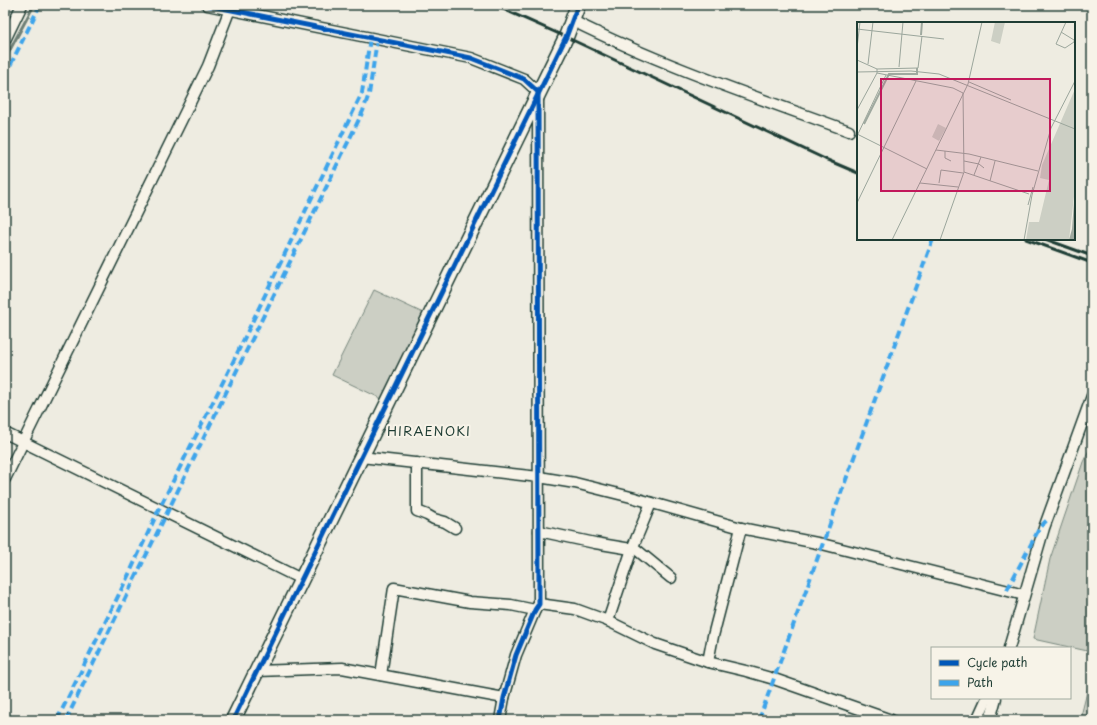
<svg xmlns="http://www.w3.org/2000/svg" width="1097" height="725" font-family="'Playpen Sans',sans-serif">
	<rect width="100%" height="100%" fill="#eeece1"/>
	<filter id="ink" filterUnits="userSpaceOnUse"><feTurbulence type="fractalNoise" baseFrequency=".025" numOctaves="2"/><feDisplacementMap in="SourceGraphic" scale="8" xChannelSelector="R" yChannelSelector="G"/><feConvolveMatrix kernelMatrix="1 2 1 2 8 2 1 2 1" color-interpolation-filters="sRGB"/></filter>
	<g filter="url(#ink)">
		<!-- green -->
		<g fill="#cccfc4" stroke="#76867c">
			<path d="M374 290 423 313 382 399 332 375Z"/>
			<path d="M1092 444V652L1033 639 1050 559 1083 462Z"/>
			<path d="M1092 672V720H1080Z"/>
		</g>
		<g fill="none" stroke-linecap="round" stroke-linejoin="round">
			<!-- stream -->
			<path stroke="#6c7e74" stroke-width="3" d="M5 59 34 5"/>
			<!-- street casing -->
			<g stroke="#1f3d34" stroke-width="13">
				<g id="street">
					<path d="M207 5 471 58 524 79 538 92 539 604 535 610 516 655 504 698 500 720"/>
					<path d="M573 21C661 65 756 97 849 131"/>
					<path d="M5 40 22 5"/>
					<path d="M5 433 301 579"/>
					<path d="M361 457 539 477 575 483 631 497 741 528 822 544 1024 595"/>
					<path d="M417 463V511L427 515 434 519 445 522 455 528"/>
					<path d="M5 479 208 66 230 9"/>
					<path d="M539 531 595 543 637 550 671 578"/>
					<path d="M539 604 575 609 608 621 655 644 708 662 746 671 774 679 891 720"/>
					<path d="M608 621 632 549 651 503"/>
					<path d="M1009 648 1044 528 1092 396"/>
					<path d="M708 662 713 636 741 528"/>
					<path d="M257 671 342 668 504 698"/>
					<path d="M381 675 394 588 470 602 511 605 535 610"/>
					<path d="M977 720 987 698"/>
					<path d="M990 720 996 698"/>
				</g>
			</g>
			<!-- secondary casing -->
			<g stroke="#1f3d34" stroke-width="17">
				<path id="secondary" d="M233 720 566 37 578 5"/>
			</g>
			<!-- street -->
			<use href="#street" stroke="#f7f3e8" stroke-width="10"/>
			<!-- secondary -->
			<use href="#secondary" stroke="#f7f3e8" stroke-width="14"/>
			<!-- rail -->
			<g stroke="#1f3d34" stroke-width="3">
				<path d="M494 5 566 37 825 159 858 173"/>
				<path d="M1026 239 1092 263"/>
				<path d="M1045 239 1092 256"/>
			</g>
			<!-- quiet -->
			<g stroke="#3da4eb" stroke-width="4" stroke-dasharray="8 4" stroke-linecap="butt">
				<path d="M5 76 40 5"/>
				<path d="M1007 590 1040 527 1047 520"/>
				<path d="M57 720 131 570 159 509 231 366 362 93 370 38"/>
				<path d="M66 720C164 517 265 315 363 111L369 94 377 40"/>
				<path d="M759 720 933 239"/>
			</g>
			<!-- cycleway casing -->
			<g stroke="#f7f3e8" stroke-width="8">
				<g id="cycleway">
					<path d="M207 5 471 58 524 79 538 92 539 604 535 610 516 655 504 698 500 720"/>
					<path d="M233 720 566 37 578 5"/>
				</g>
			</g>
			<!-- cycleway -->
			<use href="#cycleway" stroke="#0057b8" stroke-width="5"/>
		</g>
	</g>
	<g text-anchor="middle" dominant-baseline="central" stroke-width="4" stroke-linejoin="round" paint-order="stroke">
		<!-- neighbourhood labels -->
		<g font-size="13" letter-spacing="1" fill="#1f3d34" stroke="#f7f3e8">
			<text x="429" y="430">HIRAENOKI</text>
		</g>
	</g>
	<!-- overview -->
	<g transform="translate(857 22)">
		<rect width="218" height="218" fill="#eeece1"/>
		<path d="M138 0H148L143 22 134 19ZM218 67V166L212 218H169L172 200H182L192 158 183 156 185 143ZM81 102 89 106 82 119 75 115Z" fill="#cccfc4"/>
		<path d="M218 166V218H212L215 207Z" fill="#9fa99f"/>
		<path fill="none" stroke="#9fa99f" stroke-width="2" d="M64 13 65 0M7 102 32 52H60V46"/>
		<path fill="none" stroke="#9ba69c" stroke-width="1" d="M209 0 199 22 208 26 217 20 218 15M0 7 87 17M204 10 217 18M0 26 3 0M0 38 20 47V51M11 42 16 0M42 45 46 0M20 47 61 46 65 14M0 50 54 49 82 52 218 107M112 60 154 78M0 88 20 51 96 66 106 71 107 150 83 218M0 112 70 147M0 114 29 53M79 128 112 132 181 149M88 129V136L94 139M107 139 122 142 127 146M107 150 172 172M117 153 124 135M133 159 138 139M63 161 101 165M82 161 84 148 106 151M0 181 59 59M171 183 176 165M35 218 111 62 125 0M167 218 175 173 194 106 218 59"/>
		<path fill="#c2185b" fill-opacity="0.15" stroke="#c2185b" stroke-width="2" d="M24 57H193V169H24Z"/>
		<rect width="218" height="218" fill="none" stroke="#1f3d34" stroke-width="2"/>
	</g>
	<!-- margin -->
	<rect width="1097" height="725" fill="none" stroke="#f7f3e8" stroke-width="20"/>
	<rect x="10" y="10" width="1077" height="705" fill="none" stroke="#1f3d34" stroke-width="1.5" filter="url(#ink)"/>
	<!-- legend -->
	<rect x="931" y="647" width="140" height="52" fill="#f7f3e8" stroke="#a1aaa0"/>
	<rect x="939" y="660" width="20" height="6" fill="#0057b8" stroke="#a1aaa0"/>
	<text x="967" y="667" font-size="12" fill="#1f3d34">Cycle path</text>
	<rect x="939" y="680" width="20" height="6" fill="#3da4eb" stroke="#a1aaa0"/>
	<text x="967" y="687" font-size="12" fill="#1f3d34">Path</text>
</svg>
